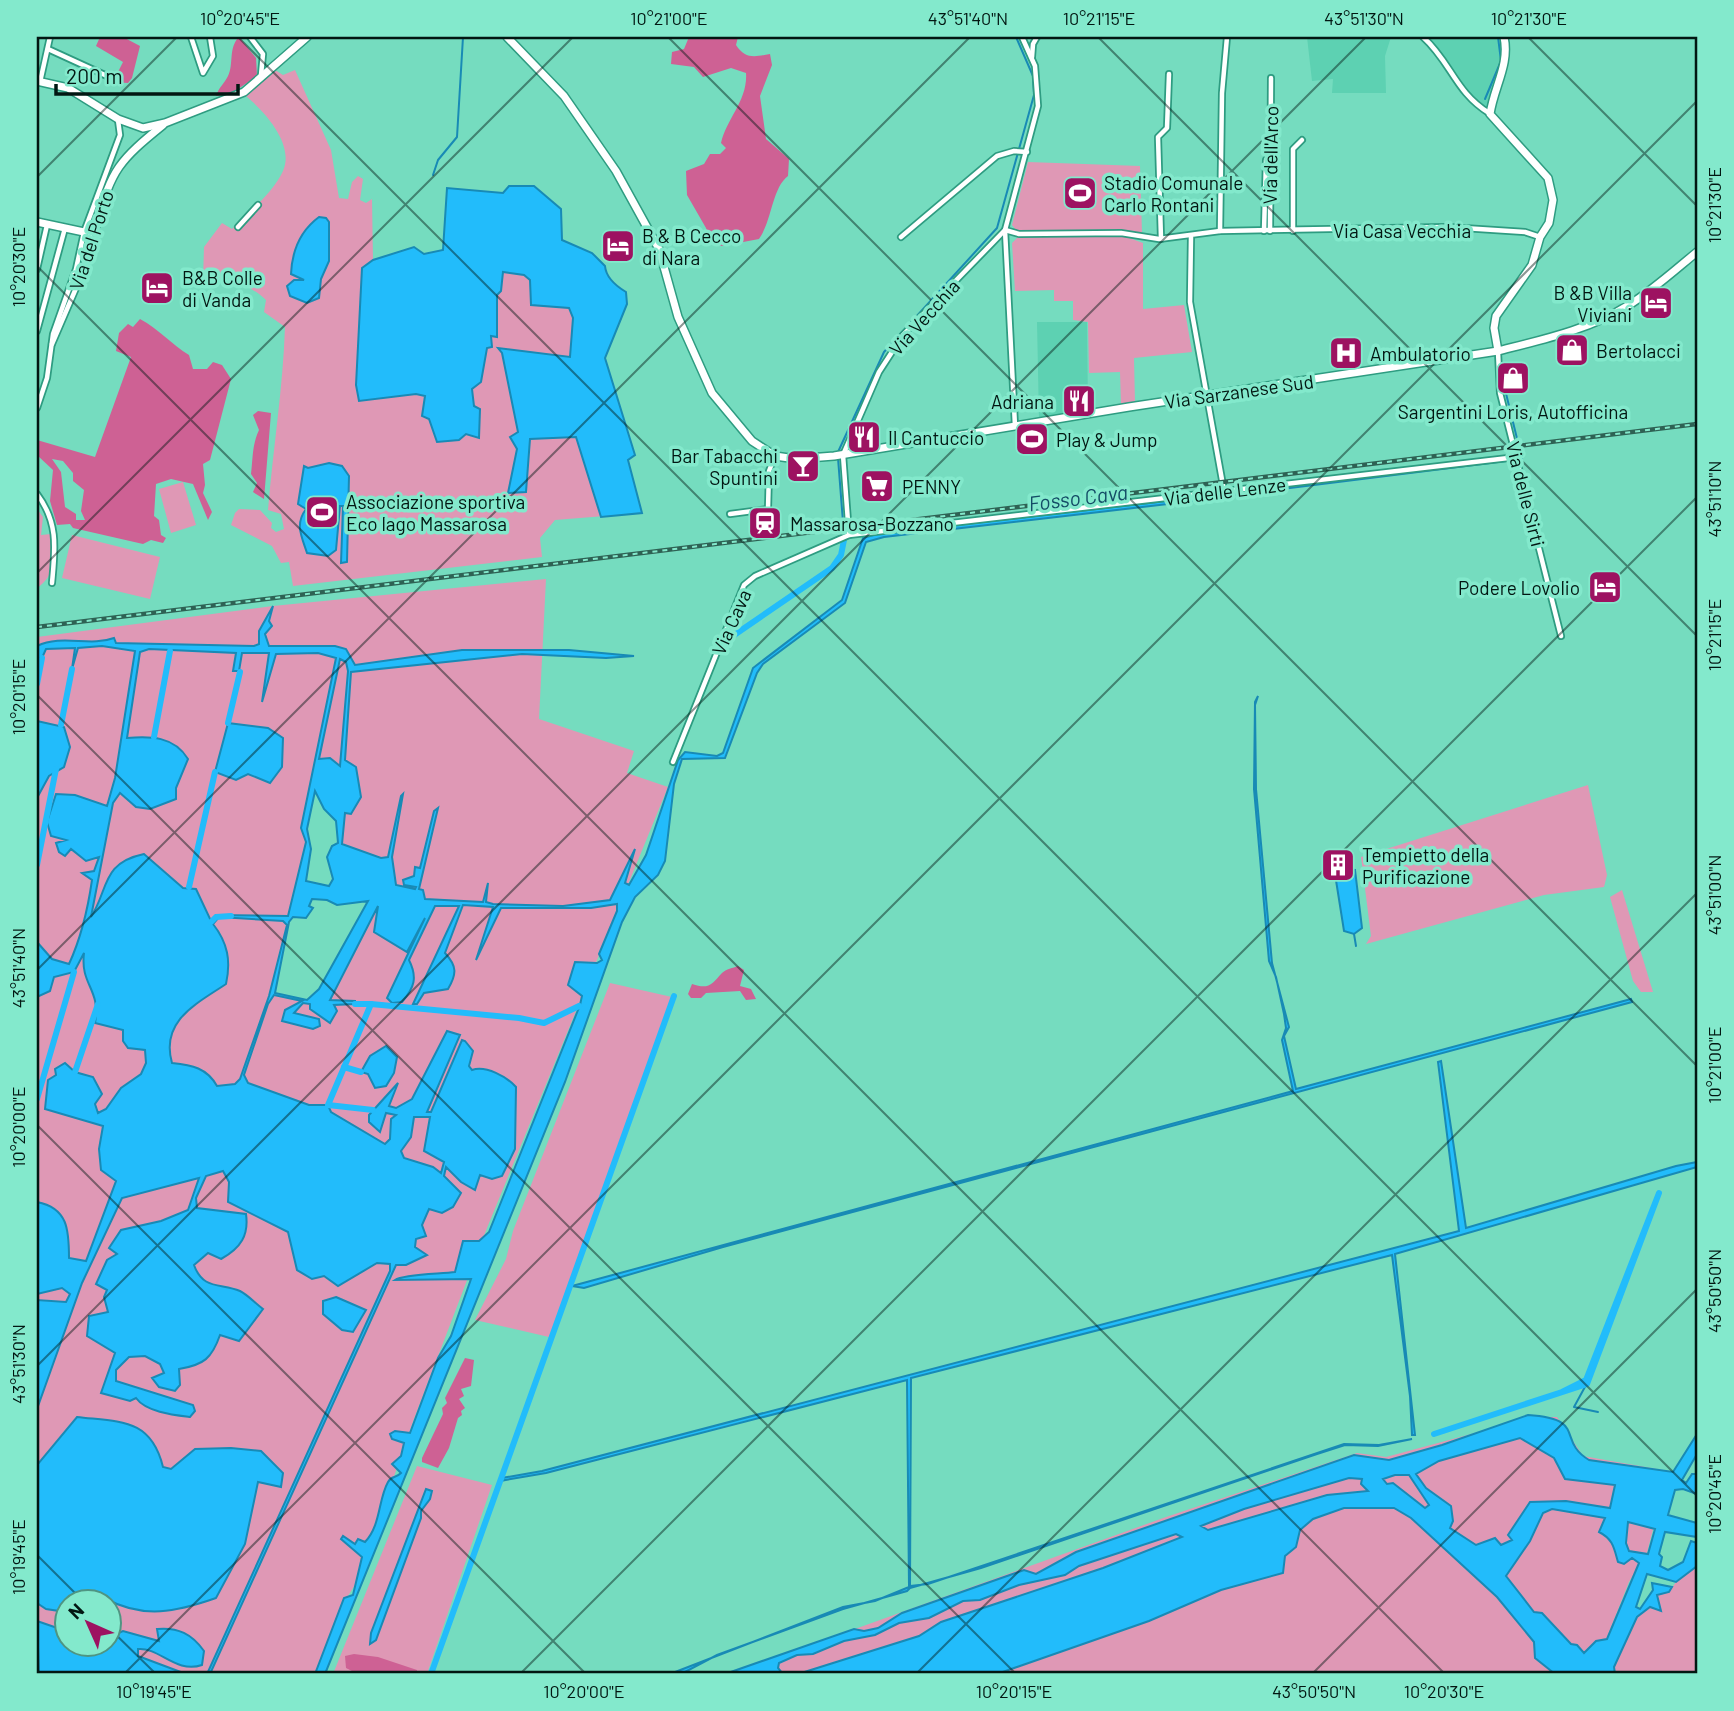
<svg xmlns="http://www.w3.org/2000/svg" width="1734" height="1711" font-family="Barlow,sans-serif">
	<rect width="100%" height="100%" fill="#75dcbf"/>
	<!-- built -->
	<g fill="#5dd1b2">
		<path d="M1307 37H1391L1385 56 1386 93H1332L1333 79 1312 81Z"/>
		<path d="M1423 37H1504L1507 49 1490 114 1471 102 1435 48Z"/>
		<path d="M1037 322H1087L1088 410 1039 419Z"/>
	</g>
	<!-- green -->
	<g fill="#df98b5" fill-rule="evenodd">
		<path d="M275 70 283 75 295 70 331 150 339 198 348 199 352 182 358 176 363 179 360 200 366 203 372 199 373 260 414 247 424 254 443 250 447 188 503 193 509 186H534L561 209 562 240 592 253 605 266C606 278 616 286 626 292L627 304 605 358 635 455 628 460 642 513 555 520 540 538 542 557 293 586 289 562 281 563 272 546 231 525 235 513 239 509 260 510 272 523 271 528 276 532 284 529 281 514 268 510C273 449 283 388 285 327L264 312 266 300C247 282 227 279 203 279L204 247 222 223 232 229C249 212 273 193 283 171 295 144 264 111 246 96Z"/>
		<path d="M1028 162 1140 166 1142 234 1120 230H1016L1012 225Z"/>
		<path d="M1121 235 1143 243V309L1184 305 1192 352 1134 358 1135 403 1121 405 1120 372 1089 373 1088 322 1073 320V301H1054V290L1015 291 1012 243 1018 237Z"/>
		<path d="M183 482 196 525 171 533 159 489Z"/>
		<path d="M37 509 43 517 41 535 51 534C53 556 57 575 37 588Z"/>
		<path d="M72 535 160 557 150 599 62 578Z"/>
		<path d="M546 579 539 719 634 751 627 773 668 787 487 1228 414 1419 358 1580 343 1604 318 1674H37V637L273 606ZM315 791 324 809 336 821 338 843 332 846 327 857 333 879 329 886 306 881 311 849 307 829ZM312 899 327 900 337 905 368 901 319 989 307 1000 275 993 289 922 293 917 306 918 313 908 309 906ZM66 1602H108V1644H66Z"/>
		<path d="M1588 785 1607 875 1604 887 1544 895 1366 944 1371 936 1361 857Z"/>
		<path d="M1622 890 1653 992H1641L1633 981 1610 897Z"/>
		<path d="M610 983 672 997 549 1337 475 1320 506 1259 513 1231Z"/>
		<path d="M1534 1417H1557L1583 1456 1668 1471 1647 1553 1629 1582 1606 1640 1585 1652 1561 1674H730L1166 1517 1357 1453 1386 1457Z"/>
		<path d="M417 1466 492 1485 427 1674H333Z"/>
		<path d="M1696 1567 1697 1674H1617L1614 1667 1638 1616 1650 1606 1660 1610 1657 1595 1669 1592 1676 1582Z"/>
	</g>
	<!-- forest -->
	<g fill="#ce6194" fill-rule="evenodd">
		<path d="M100 37H123L140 46 132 78 128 83 113 82 123 62 96 46Z"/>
		<path d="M239 37 256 58 257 76 232 93 216 96C219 87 224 84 228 76 234 64 228 48 239 37Z"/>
		<path d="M689 37H738L736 45C745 59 754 57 770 54L772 65 760 96 766 139 789 159 788 176C772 188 772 221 759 239L722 246 711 243 706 228 687 195 686 171 704 164 710 154H720L726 148 721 143C727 118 748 100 746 73L731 68 703 77 694 67 671 64 672 52 684 49Z"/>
		<path d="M140 319C159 329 172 345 189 355L193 369H207L213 362 222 365 231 379 210 460 203 464 205 485 203 493 212 512 208 520 193 484 171 479 156 484 154 516 159 520 161 535 166 538 163 543 151 540 143 544 73 528 70 524 57 525 50 501 53 470 37 455V440L95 457 131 357 116 351 119 333 128 324 133 327ZM52 459 63 461 73 473V481L84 490 81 511 85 520H76V514L65 507 61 472Z"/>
		<path d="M258 411 271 413 264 499 253 492 257 483 251 474C253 458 252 445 259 430L253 415Z"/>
		<path d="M738 966 744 970 740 986 751 989 756 999 746 1000 740 991 706 993 701 998H691L688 994 692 984C709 990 712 984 722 973 726 969 733 968 738 966Z"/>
		<path d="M465 1358 474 1360 471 1386 461 1389 464 1396 459 1399 465 1408 461 1411 462 1415 458 1418 449 1448 438 1468 422 1462V1458L443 1414 442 1408 447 1403 445 1398Z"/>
		<path d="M354 1654 378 1657 417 1670V1674H358L346 1668 345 1656Z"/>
	</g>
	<!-- water -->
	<g fill="#22bcfb" stroke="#188ab5" stroke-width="2" fill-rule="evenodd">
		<path d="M509 186H534L561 209 562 240 592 253 605 266C606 278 616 286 626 292L627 304 605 358 635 455 628 460 642 513 601 517 576 437 530 439 526 492 508 493 517 449 510 437 518 432 502 353 498 348 570 357 573 318 569 308 531 305 530 280 524 275 503 272 501 291 497 295V337L491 336 492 347 487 348 481 382 472 389 474 406 480 409 479 438 466 434 459 440 437 442 429 419 422 416 425 396 416 394 359 401 356 385 362 268 373 260 414 247 424 254 443 250 447 188 503 193Z"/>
		<path d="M319 217 326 218 329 222V261L321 279 319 298 307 303 290 296 287 286 294 280H304L291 274C292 251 300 231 319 217Z"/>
		<path d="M329 463 342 466 349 476 347 562 341 563 343 506H340L336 550 328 556 307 553C301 535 295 524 306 509L298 504 304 466 308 468Z"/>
		<path d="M1219 495 1220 498 884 537 866 542 845 603 763 664 757 673 725 758 682 759 674 784 665 861 658 875 635 897 622 922 565 1082 325 1674H315L344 1598 353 1595 362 1557 341 1539 343 1536 355 1544 358 1539 365 1542C381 1525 378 1500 388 1482 392 1475 395 1479 401 1473L392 1464 401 1456 404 1443 392 1439 390 1434 395 1431 410 1433 438 1358 451 1336 471 1279 395 1280C404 1274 441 1274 455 1272L463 1241H479L489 1232 580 1005 582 996 568 985 575 962 597 963 602 960 599 954 617 911V904L591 908H501L476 960 493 907 463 905 445 953C457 966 457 974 448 989L424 993 417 1004H413L459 906H435L409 960C418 978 414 988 402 1002L392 1003 387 998 425 918 407 952 374 932 378 906 330 1000 355 1001V1004L334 1005 337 1011 330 1023 310 1009V1004L303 1003 294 1013 319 1019 320 1026 313 1029 282 1021 285 1010 302 1001 274 995 268 1004 244 1075 248 1083 309 1105H328L331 1112 385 1144 390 1139 391 1119 396 1115 386 1113 380 1132 369 1122V1115L398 1083 389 1106 396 1108 412 1099 447 1031 460 1035 427 1112H431L462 1040 465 1041 473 1051 469 1066 472 1070C486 1065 507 1077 516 1087L515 1149 502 1176 492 1179 480 1175 475 1190 461 1182 446 1167 444 1176 461 1193 453 1207 442 1213 429 1209 422 1225 426 1236 416 1239 415 1247 427 1255 406 1265H396L210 1674H207L390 1271V1264L377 1263 338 1286 324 1276 312 1279 297 1270 288 1232 228 1202 229 1182 223 1171 206 1176 196 1198 197 1208 246 1214C249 1235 241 1248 221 1259L208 1253 194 1265C203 1290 220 1283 240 1291 248 1295 256 1304 263 1309L239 1341 220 1335C212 1358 204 1365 179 1369L180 1385 175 1391 159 1387 152 1378 164 1373 160 1364 145 1356 129 1357 116 1370V1381L193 1405 195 1411 190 1417C174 1415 146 1412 136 1398L130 1401 101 1393 115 1353 87 1336 89 1316 108 1312 104 1297 107 1290 96 1284 107 1260 117 1254 109 1248 121 1230 161 1221 188 1210 199 1178 122 1198 82 1283 37 1409V1300L66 1302 70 1294 62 1288 37 1294V1202C68 1208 69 1230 69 1258L86 1261 116 1181 101 1170 99 1149 103 1126 45 1109 48 1080 56 1075 55 1069 65 1063 75 1072 93 1077 102 1094 95 1104 98 1113 106 1109 121 1088 141 1074 146 1063 145 1050 128 1048 123 1041V1030L95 1023C101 988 80 986 84 953L74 972 54 977 50 991 37 997V942L52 959 69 964C81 938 88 908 92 880L82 873 94 871 99 857 86 861 71 849 65 856 59 852 56 843 66 840 51 836 47 822 56 794 75 795 107 806 115 778 135 651 102 646 78 648 72 669 75 648 46 649 42 658H37V646C62 634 90 647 114 638L116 643 254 646 259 644V631L273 606 269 621 272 626 265 634 269 646H335L346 649 355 665 462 650H569L634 656 606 658 522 654 351 672 345 760 356 767 361 797 351 814 345 813 342 844 381 858 388 857 401 796 403 794 392 857 396 885 415 889 416 887 404 885 403 880 414 876 415 867 420 868 434 811 438 808 419 889 423 890 425 899 483 902 488 883 486 902 493 904 563 906 610 900 635 849 625 883 629 885 646 855 678 760 685 752 717 756 723 753 753 668 842 600 863 538 877 534ZM149 649 236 653 233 671H239L242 653H269L262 702 276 654 318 653 336 658 301 828 306 842 288 916 216 915 211 921 196 889 183 888 144 854C101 863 109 889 91 917L113 803 120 793 136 807 150 809 176 799V788L188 759C174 736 150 736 127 738L140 652ZM340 659 346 662 348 671 340 766 330 758 319 759ZM315 791 324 809 336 821 338 843 332 846 327 857 333 879 329 886 306 881 311 849 307 829ZM312 899 327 900 337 905 368 901 319 989 307 1000 275 993 289 922 293 917 306 918 313 908 309 906ZM219 917 283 921 287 925 269 996 240 1079 235 1084 217 1086C207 1068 192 1065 172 1063 160 1021 196 1004 226 984 231 961 228 943 213 924ZM414 1117H430L424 1151 444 1162 441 1173 433 1167 404 1158 401 1151 411 1137Z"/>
		<path d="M1258 696 1255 705 1256 789 1272 963 1289 1027 1284 1036 1296 1089 1631 999 1632 1002 723 1247 584 1288 572 1286 1293 1091 1282 1040 1286 1028 1284 1014 1276 977 1269 961 1254 789 1255 702Z"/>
		<path d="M37 721 64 727 70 747 64 767 49 776 37 798Z"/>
		<path d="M228 723 268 728 283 738 282 767 270 783 248 774 236 780 215 772Z"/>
		<path d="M1346 869 1355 870 1362 928 1354 934 1344 931 1335 874Z"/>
		<path d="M386 1046 397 1057 394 1073 386 1086 375 1088 368 1074 361 1072 370 1056Z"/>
		<path d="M1441 1061 1466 1228 1676 1166 1697 1162V1167L1395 1254 1415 1435H1412L1410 1396 1392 1255 911 1378 910 1586 928 1584 1344 1444 1379 1445 1412 1439 1378 1446 1345 1445 1317 1454 981 1568 910 1588 907 1591 843 1609 717 1655 685 1672 670 1674 843 1607 875 1601 909 1587 907 1380 546 1473 500 1481 502 1478 542 1471 1459 1231 1438 1062Z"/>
		<path d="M336 1297 366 1310 353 1332 342 1330 323 1314V1301Z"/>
		<path d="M1528 1415C1588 1419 1556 1440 1589 1460L1673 1472 1697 1434V1454L1682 1480 1686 1483 1692 1474H1697V1494L1683 1489 1675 1490 1668 1515 1697 1523V1537L1665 1532 1659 1554 1662 1557 1660 1566 1668 1570 1683 1562 1691 1541 1697 1543V1566L1676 1582 1647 1574 1636 1607 1640 1609 1653 1590 1652 1583 1672 1587 1669 1592 1657 1595 1661 1611 1650 1607 1637 1617 1614 1667 1615 1674H1555L1535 1658 1534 1642 1497 1597 1411 1518 1394 1508H1344L1313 1519 1300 1530 1296 1547 1285 1556 1283 1573 1221 1590 1149 1621 997 1674H798L919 1636 941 1622 1103 1568 1182 1537 1176 1534 1079 1566 1065 1575 1019 1585 980 1600 963 1601 929 1618 899 1623 875 1635 844 1641 813 1654 797 1655 779 1663 778 1668 783 1674H725L854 1629 864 1631 878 1628 902 1613 1024 1570 1036 1574 1076 1552 1354 1455 1389 1460 1442 1445ZM1520 1438 1554 1458 1565 1479 1615 1485 1610 1508 1566 1501 1530 1502 1508 1535 1512 1540 1501 1545 1495 1538 1476 1545 1450 1528 1453 1521 1451 1506 1426 1488 1416 1474 1439 1461ZM1395 1475H1409L1429 1505 1425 1508 1393 1483 1387 1484 1383 1479ZM1349 1478 1362 1479 1361 1484 1368 1491 1327 1495 1208 1530 1201 1526 1244 1509ZM1552 1509 1605 1518 1599 1532C1613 1539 1614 1548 1618 1562L1624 1564 1632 1558 1639 1563 1607 1639 1596 1641 1584 1653 1577 1645 1571 1644 1542 1613 1534 1612 1506 1576 1530 1541 1543 1513ZM1628 1522 1655 1529 1648 1554 1629 1551 1626 1543Z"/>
		<path d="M77 1417C120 1422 151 1418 163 1467L171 1469 195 1449 231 1448 261 1451 283 1473 281 1487 258 1482 245 1544 216 1598C176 1612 144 1619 106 1599L105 1602H66V1612L46 1609 37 1603V1465Z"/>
		<path d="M426 1489 432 1491 430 1499 421 1511V1518L376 1640 370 1644 371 1633Z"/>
		<path d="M37 1621 66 1631V1644H108L109 1637 123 1631 159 1641 157 1629C178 1627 192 1634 204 1651L202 1665C176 1674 159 1647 138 1649V1656L186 1674H39Z"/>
	</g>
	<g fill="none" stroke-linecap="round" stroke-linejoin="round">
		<!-- stream -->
		<g stroke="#188ab5" stroke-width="2">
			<path d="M1485 99 1501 61 1498 37"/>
			<path d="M433 175 438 160 457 137 463 37"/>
			<path d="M838 452 884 352 997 228 1034 95 1033 76 1016 37"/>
			<path d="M838 458 843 522"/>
			<path d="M1219 497 1522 459 1501 373"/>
			<path d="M1354 934 1356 946"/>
			<path d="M1586 1385 1574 1407 1598 1412"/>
		</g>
		<!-- canal -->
		<g stroke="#22bcfb" stroke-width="6">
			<path d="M724 642 832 568 841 555 844 540"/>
			<path d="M37 684 42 658"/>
			<path d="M228 723 240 672"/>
			<path d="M61 725 72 669"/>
			<path d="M154 737 170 651"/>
			<path d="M37 865 56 769"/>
			<path d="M189 887 215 772"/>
			<path d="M211 922 216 917 231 916"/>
			<path d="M355 1004H371"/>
			<path d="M344 1067 361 1072"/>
			<path d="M75 1072 98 1004"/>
			<path d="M37 1099 74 972"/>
			<path d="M373 1110 328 1105 371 1004 519 1018 544 1023 579 1006"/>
			<path d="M1659 1193 1587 1384 1434 1434 1562 1392 1586 1380Z"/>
			<path d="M431 1674 674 996"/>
		</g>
		<!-- street casing -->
		<g stroke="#2e9c81" stroke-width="8">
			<g id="street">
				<path d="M191 37 203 73 213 56 210 37"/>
				<path d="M250 37 263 54 261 75"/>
				<path d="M1423 37C1451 62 1455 92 1489 113"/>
				<path d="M48 49 107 76"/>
				<path d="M1032 57 1033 44 1037 37"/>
				<path d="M40 82 50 37"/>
				<path d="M238 227 258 205"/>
				<path d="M1220 231 1222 93 1227 37"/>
				<path d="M1264 231 1266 160"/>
				<path d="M1270 231 1271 78"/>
				<path d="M1293 231V149L1302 140"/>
				<path d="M901 237 997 156 1014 151 1027 152"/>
				<path d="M1191 237 1190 302 1224 491"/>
				<path d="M1161 239 1158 137 1167 128 1169 74"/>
				<path d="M37 269 47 225"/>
				<path d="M37 331 65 228"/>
				<path d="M52 344 83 272 91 230"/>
				<path d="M1498 352 1500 393 1561 636"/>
				<path d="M37 408 47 378 53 334 76 269 84 232 120 135 118 120"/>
				<path d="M1015 426 1005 230 1038 106 1035 66 1022 37"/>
				<path d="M37 494C59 523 55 550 52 583"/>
				<path d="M730 514 768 509 769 471 775 456"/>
				<path d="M849 535 843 455 879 372 903 335 1005 230 1019 234 1121 233 1159 239 1220 231 1448 227 1525 232 1540 237"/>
				<path d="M673 762 744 585 755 576 849 535 1517 457"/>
			</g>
		</g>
		<!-- secondary casing -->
		<g stroke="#2e9c81" stroke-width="10">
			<path id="secondary" d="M1498 351 1494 328 1496 316 1532 265 1540 237 1549 223 1553 200 1548 178 1490 114C1494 87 1510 64 1504 37"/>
		</g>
		<!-- primary casing -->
		<g stroke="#2e9c81" stroke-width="10">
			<g id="primary">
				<path d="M507 37 564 96 616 171 659 249 678 317 712 393 752 441 775 456 796 459 834 456 1129 407 1498 351C1541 340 1591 329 1629 305 1653 290 1675 270 1697 252"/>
				<path d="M37 81 68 88 118 119 143 128 165 123 244 92 307 37"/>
				<path d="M37 222 84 232 97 224C110 170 121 159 163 125"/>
			</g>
		</g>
		<!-- street -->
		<use href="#street" stroke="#fff" stroke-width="4.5"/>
		<!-- secondary -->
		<use href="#secondary" stroke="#fff" stroke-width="7"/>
		<!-- primary -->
		<use href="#primary" stroke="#fff" stroke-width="7"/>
		<!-- rail casing -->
		<g stroke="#2e6254" stroke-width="4.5">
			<path id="rail" d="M37 627 1697 424"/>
		</g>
		<!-- rail -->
		<use href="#rail" stroke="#83e9cc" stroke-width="2" stroke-dasharray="5" stroke-linecap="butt"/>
	</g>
	<!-- ticks -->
	<path fill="none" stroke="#021712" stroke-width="2" stroke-opacity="0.45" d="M238 37 1697 1496M668 37 1697 1066M1098 37 1697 636M1528 37 1697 206M37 177 177 37M37 266 1445 1674M37 573 573 37M37 695 1016 1674M37 970 970 37M37 1125 586 1674M37 1366 1366 37M37 1555 84 1602M108 1627 156 1674M124 1674 1697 101M520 1674 1697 497M916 1674 1697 893M1312 1674 1697 1289"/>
	<!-- icons -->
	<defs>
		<g id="stadium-square" transform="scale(1.75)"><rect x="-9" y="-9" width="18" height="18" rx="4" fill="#9d1261" stroke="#83e9cc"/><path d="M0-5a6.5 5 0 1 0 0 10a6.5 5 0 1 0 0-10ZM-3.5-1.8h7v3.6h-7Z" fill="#fff"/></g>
		<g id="hotel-square" transform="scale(1.75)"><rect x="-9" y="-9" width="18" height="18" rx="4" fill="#9d1261" stroke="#83e9cc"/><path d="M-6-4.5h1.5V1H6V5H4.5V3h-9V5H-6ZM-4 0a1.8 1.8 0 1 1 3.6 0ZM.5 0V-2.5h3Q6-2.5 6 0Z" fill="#fff"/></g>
		<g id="shop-square" transform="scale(1.75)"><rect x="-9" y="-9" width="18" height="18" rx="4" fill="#9d1261" stroke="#83e9cc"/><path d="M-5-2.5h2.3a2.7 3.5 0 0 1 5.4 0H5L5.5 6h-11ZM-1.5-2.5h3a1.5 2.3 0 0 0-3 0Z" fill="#fff"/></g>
		<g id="hospital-square" transform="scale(1.75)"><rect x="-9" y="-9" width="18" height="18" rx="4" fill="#9d1261" stroke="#83e9cc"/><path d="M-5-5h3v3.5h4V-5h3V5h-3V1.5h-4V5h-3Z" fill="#fff"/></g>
		<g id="restaurant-square" transform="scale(1.75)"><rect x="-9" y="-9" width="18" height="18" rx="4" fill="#9d1261" stroke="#83e9cc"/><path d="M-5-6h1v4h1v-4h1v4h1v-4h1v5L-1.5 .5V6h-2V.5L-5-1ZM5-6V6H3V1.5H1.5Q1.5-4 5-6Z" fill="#fff"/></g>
		<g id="bar-square" transform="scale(1.75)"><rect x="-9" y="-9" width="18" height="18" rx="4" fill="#9d1261" stroke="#83e9cc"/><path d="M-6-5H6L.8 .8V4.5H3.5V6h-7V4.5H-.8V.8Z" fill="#fff"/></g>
		<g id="supermarket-square" transform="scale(1.75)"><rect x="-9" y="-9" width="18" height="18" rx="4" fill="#9d1261" stroke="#83e9cc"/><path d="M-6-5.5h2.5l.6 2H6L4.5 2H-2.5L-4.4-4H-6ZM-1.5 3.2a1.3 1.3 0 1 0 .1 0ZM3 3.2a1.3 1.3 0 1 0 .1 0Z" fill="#fff"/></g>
		<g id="station-square" transform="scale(1.75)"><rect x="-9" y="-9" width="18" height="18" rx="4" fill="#9d1261" stroke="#83e9cc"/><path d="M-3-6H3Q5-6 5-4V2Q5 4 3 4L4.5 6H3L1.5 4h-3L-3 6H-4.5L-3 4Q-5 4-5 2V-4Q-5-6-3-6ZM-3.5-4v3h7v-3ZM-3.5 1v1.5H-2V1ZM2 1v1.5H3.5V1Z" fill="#fff"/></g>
		<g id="building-square" transform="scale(1.75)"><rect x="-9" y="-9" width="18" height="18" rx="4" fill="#9d1261" stroke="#83e9cc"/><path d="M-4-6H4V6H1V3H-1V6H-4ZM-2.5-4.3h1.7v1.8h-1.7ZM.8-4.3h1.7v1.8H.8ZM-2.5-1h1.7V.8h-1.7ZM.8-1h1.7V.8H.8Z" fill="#fff"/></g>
	</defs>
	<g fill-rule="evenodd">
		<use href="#stadium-square" x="1080" y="193"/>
		<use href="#hotel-square" x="618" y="246"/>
		<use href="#hotel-square" x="157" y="288"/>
		<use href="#hotel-square" x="1656" y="303"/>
		<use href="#shop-square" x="1572" y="350"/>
		<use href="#hospital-square" x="1346" y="353"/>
		<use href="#shop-square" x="1513" y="378"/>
		<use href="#restaurant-square" x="1079" y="401"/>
		<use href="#restaurant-square" x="864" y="437"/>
		<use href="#stadium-square" x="1032" y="439"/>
		<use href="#bar-square" x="803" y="466"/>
		<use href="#supermarket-square" x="877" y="486"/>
		<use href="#stadium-square" x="322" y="512"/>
		<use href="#station-square" x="765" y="523"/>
		<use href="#hotel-square" x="1605" y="587"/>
		<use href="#building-square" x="1338" y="865"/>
	</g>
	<g text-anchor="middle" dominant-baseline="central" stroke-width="7" stroke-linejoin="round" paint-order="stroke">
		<!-- street labels -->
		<g font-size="19" fill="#021712" stroke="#83e9cc">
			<text transform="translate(1270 155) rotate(-89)">Via dell'Arco</text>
			<text x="1402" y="230">Via Casa Vecchia</text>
			<text transform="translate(91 240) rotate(-72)">Via del Porto</text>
			<text transform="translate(924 317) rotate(-48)">Via Vecchia</text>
			<text transform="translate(1239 391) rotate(-8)">Via Sarzanese Sud</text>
			<text transform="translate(1225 491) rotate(-7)">Via delle Lenze</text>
			<text transform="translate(1526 494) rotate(76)">Via delle Sirti</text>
			<text transform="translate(731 622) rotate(-66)">Via Cava</text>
		</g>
		<!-- poi labels -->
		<g font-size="19" fill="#021712" stroke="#83e9cc" text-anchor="start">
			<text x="1104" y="182">Stadio Comunale<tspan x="1104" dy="22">Carlo Rontani</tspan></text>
			<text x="642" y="235">B &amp; B Cecco<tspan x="642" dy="22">di Nara</tspan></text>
			<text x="182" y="277">B&amp;B Colle<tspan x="182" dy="22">di Vanda</tspan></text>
			<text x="1632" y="292" text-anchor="end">B &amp;B Villa<tspan x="1632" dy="22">Viviani</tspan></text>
			<text x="1596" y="350">Bertolacci</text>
			<text x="1370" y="353">Ambulatorio</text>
			<text x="1054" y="401" text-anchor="end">Adriana</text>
			<text x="1513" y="411" text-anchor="middle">Sargentini Loris, Autofficina</text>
			<text x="888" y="437">Il Cantuccio</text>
			<text x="1056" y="439">Play &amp; Jump</text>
			<text x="778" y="455" text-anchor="end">Bar Tabacchi<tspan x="778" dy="22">Spuntini</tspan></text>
			<text x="902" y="486">PENNY</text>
			<text x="346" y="501">Associazione sportiva<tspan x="346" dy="22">Eco lago Massarosa</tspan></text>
			<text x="790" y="523">Massarosa-Bozzano</text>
			<text x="1580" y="587" text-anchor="end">Podere Lovolio</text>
			<text x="1362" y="854">Tempietto della<tspan x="1362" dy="22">Purificazione</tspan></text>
		</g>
		<!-- water labels -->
		<g font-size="21" font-style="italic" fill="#144c66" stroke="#83e9cc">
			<text transform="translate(1078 497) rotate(-7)">Fosso Cava</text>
		</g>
	</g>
	<!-- border -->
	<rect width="1734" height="1711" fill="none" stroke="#83e9cc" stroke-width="77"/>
	<!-- north arrow -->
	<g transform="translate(88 1623) rotate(315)"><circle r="33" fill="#83e9cc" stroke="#4f9582" stroke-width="2"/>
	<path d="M0-5L12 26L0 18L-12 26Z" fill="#9d1261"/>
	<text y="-10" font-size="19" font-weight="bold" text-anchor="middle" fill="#021712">N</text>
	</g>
	<!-- scale -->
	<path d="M56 84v10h182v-10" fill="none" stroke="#021712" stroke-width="3.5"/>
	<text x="66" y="84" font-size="21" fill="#021712" stroke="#83e9cc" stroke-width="5" paint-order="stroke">200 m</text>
	<rect x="38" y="38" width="1658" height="1634" fill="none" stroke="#021712" stroke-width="2.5"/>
	<g font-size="18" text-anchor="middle" fill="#021712">
		<text x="240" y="25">10°20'45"E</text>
		<text x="669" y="25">10°21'00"E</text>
		<text x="968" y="25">43°51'40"N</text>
		<text x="1099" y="25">10°21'15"E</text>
		<text x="1364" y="25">43°51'30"N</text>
		<text x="1529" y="25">10°21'30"E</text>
		<text transform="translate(1715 205) rotate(-90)" y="6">10°21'30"E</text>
		<text transform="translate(19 267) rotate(-90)" y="6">10°20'30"E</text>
		<text transform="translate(1715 499) rotate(-90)" y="6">43°51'10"N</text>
		<text transform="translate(1715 635) rotate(-90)" y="6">10°21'15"E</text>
		<text transform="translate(19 697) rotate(-90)" y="6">10°20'15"E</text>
		<text transform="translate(1715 895) rotate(-90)" y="6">43°51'00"N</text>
		<text transform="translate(19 968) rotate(-90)" y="6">43°51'40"N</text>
		<text transform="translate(1715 1065) rotate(-90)" y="6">10°21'00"E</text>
		<text transform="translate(19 1127) rotate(-90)" y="6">10°20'00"E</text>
		<text transform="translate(1715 1291) rotate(-90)" y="6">43°50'50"N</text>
		<text transform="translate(19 1364) rotate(-90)" y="6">43°51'30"N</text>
		<text transform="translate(1715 1494) rotate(-90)" y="6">10°20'45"E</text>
		<text transform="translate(19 1557) rotate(-90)" y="6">10°19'45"E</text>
		<text x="154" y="1698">10°19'45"E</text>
		<text x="584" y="1698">10°20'00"E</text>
		<text x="1014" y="1698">10°20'15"E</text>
		<text x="1314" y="1698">43°50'50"N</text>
		<text x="1444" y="1698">10°20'30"E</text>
	</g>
</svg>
